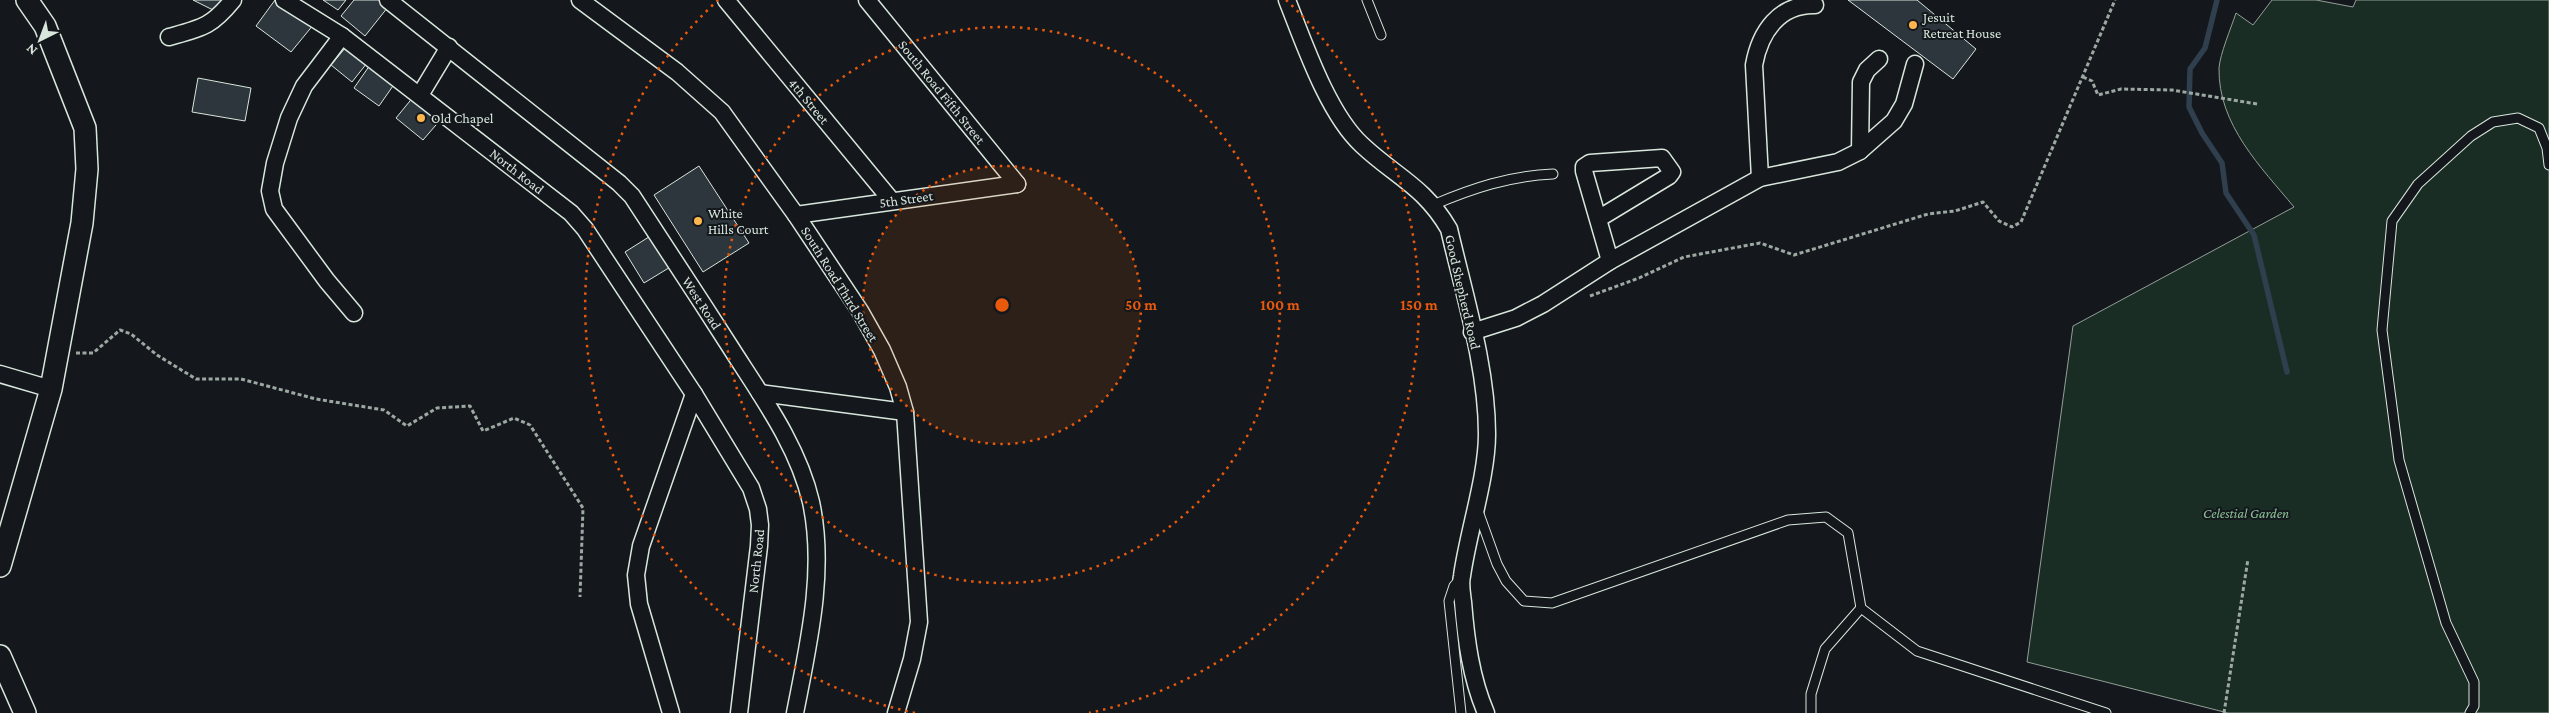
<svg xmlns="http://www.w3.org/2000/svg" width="2549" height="713" font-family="'Crimson Pro',serif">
	<rect width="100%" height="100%" fill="#14181c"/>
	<!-- green -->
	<path fill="#1a2d24" stroke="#939e99" d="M2272 0H2316L2353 7 2356 0H2549V713H2228L2027 662 2073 326 2294 207C2261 167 2218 125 2219 68 2220 54 2231 28 2236 13L2253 25Z"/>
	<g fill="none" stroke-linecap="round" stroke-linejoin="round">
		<!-- stream -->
		<path stroke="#2f3f4d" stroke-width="5.5" d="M2217 0 2205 48 2190 69 2189 107 2202 133 2222 163 2226 193 2254 235 2287 372"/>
	</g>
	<!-- building -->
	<g fill="#2c363c" stroke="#d8e6dc">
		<path d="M193 0H223L215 11Z"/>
		<path d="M275 0 314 24 291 52 256 26Z"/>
		<path d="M323 0H346L338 10Z"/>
		<path d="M354 0H380L388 7 365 36 341 16Z"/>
		<path d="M1848 0H1917L1976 49 1953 79Z"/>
		<path d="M346 47 367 63 352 82 331 65Z"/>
		<path d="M370 65 395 83 379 106 354 88Z"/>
		<path d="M198 78 251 88 245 121 192 112Z"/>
		<path d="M414 96 442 118 423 140 396 118Z"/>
		<path d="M699 166 749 243 703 272 654 195Z"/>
		<path d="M652 235 672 266 644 283 625 252Z"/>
	</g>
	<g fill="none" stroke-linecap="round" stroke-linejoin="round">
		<!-- service casing -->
		<g stroke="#d8e6dc" stroke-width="11">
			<g id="service">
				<path d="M1367 0 1381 35"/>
				<path d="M1433 205C1473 188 1509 176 1553 174"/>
				<path d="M1478 511 1497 564 1506 581 1524 601 1552 603 1788 520 1826 517 1848 533 1861 608 1917 651 2106 713"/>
				<path d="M1460 579 1454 586 1449 601 1461 713"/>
				<path d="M1811 713V694L1825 649 1861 608"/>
				<path d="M2470 713 2474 706V682L2446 623 2399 460 2382 330 2392 221 2418 184 2471 136 2493 122 2518 118 2539 128 2547 148 2549 165"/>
			</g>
		</g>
		<!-- minor casing -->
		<g stroke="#d8e6dc" stroke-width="19">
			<g id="minor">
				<path d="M284 0 342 36 571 213 585 229 694 394 751 488 758 509 760 525 759 546 739 713"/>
				<path d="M388 0 619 183 632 196C664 245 697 295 729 345 760 394 798 445 811 502 826 571 808 646 795 713"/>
				<path d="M580 0 677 72 722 112 796 215 860 311 882 350 898 387 905 412 919 622 912 659 896 713"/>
				<path d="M726 0 892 201"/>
				<path d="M867 0 1017 184"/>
				<path d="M1287 0C1304 43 1328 114 1362 145 1396 177 1424 186 1449 229 1464 294 1487 367 1487 434 1487 477 1468 532 1462 576 1460 584 1462 594 1463 602 1466 640 1471 678 1486 713"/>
				<path d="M342 36 304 86 289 118 275 163 270 191 274 209 327 281 354 313"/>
				<path d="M169 37C202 28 211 27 233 0"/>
				<path d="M420 95 449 47"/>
				<path d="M1860 151 1861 82 1867 70 1879 59"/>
				<path d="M1760 178 1754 65C1760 32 1779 4 1815 5"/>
				<path d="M796 215 1017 184"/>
				<path d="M1598 219 1669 176 1672 172 1662 158 1590 163 1584 167V171L1608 254 1610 261"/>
				<path d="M1472 332 1516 318 1543 304 1610 261 1760 178 1838 162 1860 151 1894 121 1904 104 1915 64"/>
				<path d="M0 374 51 389"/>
				<path d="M760 393 905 412"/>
				<path d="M671 713 639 604 636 575 641 546 694 394"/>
			</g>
		</g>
		<!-- tertiary casing -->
		<g stroke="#d8e6dc" stroke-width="24">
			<g id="tertiary">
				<path d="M0 566 51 389 82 223 87 169 85 128 45 26 27 0"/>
				<path d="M0 656 25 713"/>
			</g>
		</g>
		<!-- path -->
		<g stroke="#9da8a2" stroke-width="3" stroke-dasharray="4 2.5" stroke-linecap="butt">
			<path d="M2083 77 2092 81 2098 95 2121 89 2172 90 2257 104"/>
			<path d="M1590 296 1639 278 1684 257 1760 243 1794 255 1928 214 1955 211 1983 202 1999 221 2012 227 2021 222 2115 0"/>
			<path d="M76 353H93L120 330 131 334 157 355 196 379H241L316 399 384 410 407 426 437 408 470 406 483 431 514 418 530 425 583 508 580 597"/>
			<path d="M2224 713 2248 559"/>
		</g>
		<!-- service -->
		<use href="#service" stroke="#14181c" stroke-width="9"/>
		<!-- minor -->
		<use href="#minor" stroke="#14181c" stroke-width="16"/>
		<!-- tertiary -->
		<use href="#tertiary" stroke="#14181c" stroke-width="21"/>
	</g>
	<!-- distance rings -->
	<circle cx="1002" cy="305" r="139" fill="#e8590c" fill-opacity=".12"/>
	<g fill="none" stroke="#e8590c" stroke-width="2.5" stroke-dasharray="2.5 5">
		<circle cx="1002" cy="305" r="139"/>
		<circle cx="1002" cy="305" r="278"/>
		<path d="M915 713A417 417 0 0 1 718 0M1286 0A417 417 0 0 1 1089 713"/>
	</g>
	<!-- markers -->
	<g fill="#ffb74d" stroke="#14181c" stroke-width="2">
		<circle cx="1913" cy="25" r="5"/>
		<circle cx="421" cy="118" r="5"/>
		<circle cx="698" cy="221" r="5"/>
	</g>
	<g text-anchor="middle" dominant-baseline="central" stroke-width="4" stroke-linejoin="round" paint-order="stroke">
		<!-- poi labels -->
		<g font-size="14" fill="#d8e6dc" stroke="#14181c" text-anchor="start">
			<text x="1923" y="17">Jesuit<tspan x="1923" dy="16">Retreat House</tspan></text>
			<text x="431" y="118">Old Chapel</text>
			<text x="708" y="213">White<tspan x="708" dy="16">Hills Court</tspan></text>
		</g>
		<!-- street labels -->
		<g font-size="14" fill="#d8e6dc" stroke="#14181c">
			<text transform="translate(942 92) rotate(51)">South Road Fifth Street</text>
			<text transform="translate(809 101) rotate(50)">4th Street</text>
			<text transform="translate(517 171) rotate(38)">North Road</text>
			<text transform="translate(906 199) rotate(-8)">5th Street</text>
			<text transform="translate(840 284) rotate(58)">South Road Third Street</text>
			<text transform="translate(1463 292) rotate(77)">Good Shepherd Road</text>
			<text transform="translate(702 303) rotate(57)">West Road</text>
			<text transform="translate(756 561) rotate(-84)">North Road</text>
		</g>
		<!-- park labels -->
		<g font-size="14" font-style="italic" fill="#8ac095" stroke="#14181c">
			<text x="2246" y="513">Celestial Garden</text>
		</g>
	</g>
	<circle cx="1002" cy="305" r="8" fill="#e8590c" stroke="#14181c" stroke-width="2.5"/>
	<g font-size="15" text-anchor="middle" font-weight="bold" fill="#e8590c" stroke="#14181c" stroke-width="4" stroke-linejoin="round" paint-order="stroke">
		<text x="1141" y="310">50 m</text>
		<text x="1280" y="310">100 m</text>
		<text x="1419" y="310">150 m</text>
	</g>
	<!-- north arrow -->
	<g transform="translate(40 40) rotate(222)" stroke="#14181c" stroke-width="4" paint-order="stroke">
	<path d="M0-4L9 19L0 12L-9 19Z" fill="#d8e6dc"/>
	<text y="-8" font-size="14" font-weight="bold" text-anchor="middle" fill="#d8e6dc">N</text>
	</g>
</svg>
